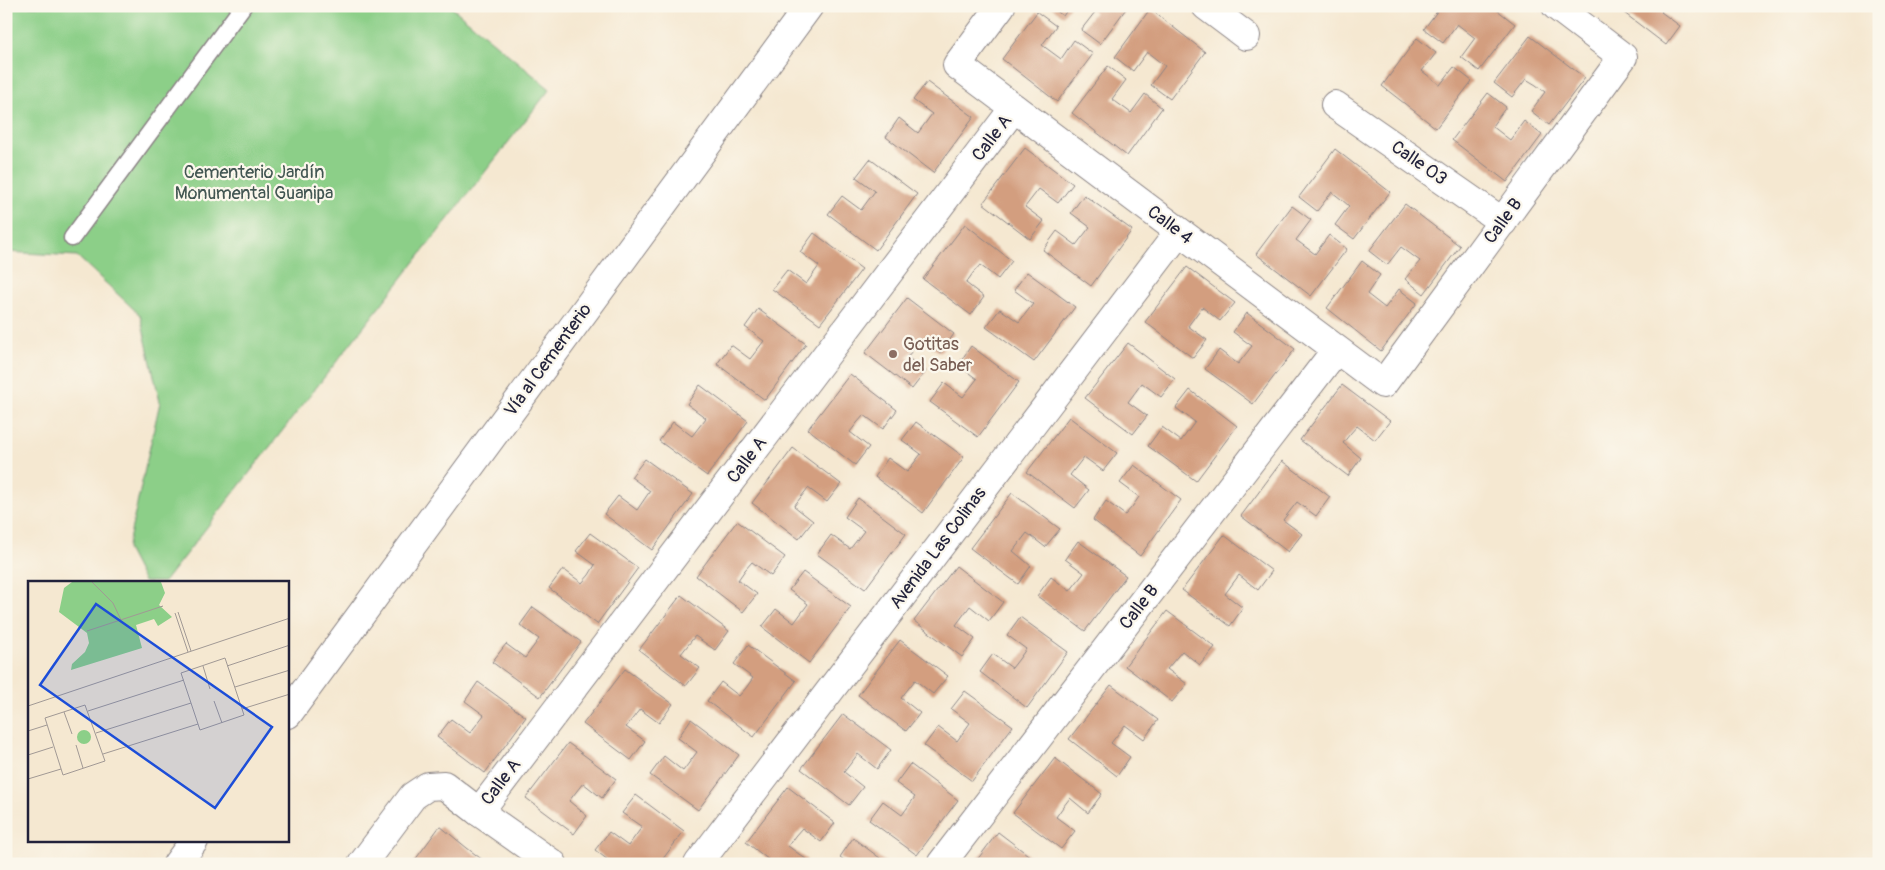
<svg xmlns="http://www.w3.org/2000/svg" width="1885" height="870" font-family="Pangolin,sans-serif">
	<rect width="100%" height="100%" fill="#fbf7ec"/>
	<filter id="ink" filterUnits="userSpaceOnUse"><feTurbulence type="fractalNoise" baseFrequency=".02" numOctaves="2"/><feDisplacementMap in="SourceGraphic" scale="10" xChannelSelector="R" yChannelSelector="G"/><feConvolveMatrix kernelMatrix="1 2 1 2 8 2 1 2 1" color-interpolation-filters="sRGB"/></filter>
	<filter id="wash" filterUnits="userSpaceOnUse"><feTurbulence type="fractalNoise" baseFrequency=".0096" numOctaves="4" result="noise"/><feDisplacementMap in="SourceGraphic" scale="20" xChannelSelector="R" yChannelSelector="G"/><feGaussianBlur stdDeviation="1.12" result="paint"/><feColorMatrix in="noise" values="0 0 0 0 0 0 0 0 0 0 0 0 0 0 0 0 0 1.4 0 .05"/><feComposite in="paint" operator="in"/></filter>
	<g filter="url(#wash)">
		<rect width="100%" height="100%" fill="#f5e8d1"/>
		<!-- green -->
		<path fill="#8ccf88" stroke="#577862" d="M6 6H450L550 89 164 582H144L127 549 160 402 140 315 77 256 6 252Z"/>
		<g id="blocks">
			<!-- building -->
			<g fill="#d39e7f">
				<path d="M1050 6H1070L1063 16Z"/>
				<path d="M1088 6H1128L1100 44 1081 30 1095 12Z"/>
				<path d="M1441 6H1492L1515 24 1479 71 1461 57 1475 38 1457 24 1443 43 1424 29Z"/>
				<path d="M1620 6H1666L1661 12 1680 26 1666 45 1619 9Z"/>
				<path d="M1150 9 1205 52 1170 99 1151 85 1165 66 1147 52 1133 71 1115 57Z"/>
				<path d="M1037 12 1056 26 1042 45 1061 59 1074 40 1093 54 1057 102 1002 59Z"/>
				<path d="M1530 36 1585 78 1549 125 1531 111 1545 92 1536 85 1526 79 1512 97 1494 83Z"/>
				<path d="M1417 38 1436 53 1422 71 1440 85 1454 67 1472 81 1436 128 1382 86Z"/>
				<path d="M1108 66 1126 80 1112 99 1131 113 1145 94 1162 108 1127 156 1072 113Z"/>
				<path d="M927 82 974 117 933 173 886 137 899 118 918 133 932 114 913 100Z"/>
				<path d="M1488 93 1506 107 1492 126 1510 140 1524 121 1542 135 1507 182 1452 140Z"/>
				<path d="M1025 148 1073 184 1058 203 1039 189 1025 207 1044 221 1030 239 983 203Z"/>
				<path d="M1335 149 1390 192 1354 239 1335 225 1349 206 1341 199 1332 192 1317 211 1299 197Z"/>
				<path d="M870 159 917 194 876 250 828 214 842 196 861 210 875 191 856 177Z"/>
				<path d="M1084 195 1132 230 1091 286 1043 250 1057 231 1076 245 1090 227 1071 213Z"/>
				<path d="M1405 204 1460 246 1424 294 1405 279 1420 261 1401 247 1387 265 1369 251Z"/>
				<path d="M1292 206 1311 220 1296 240 1315 254 1329 235 1347 249 1311 296 1256 254Z"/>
				<path d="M965 224 1012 261 998 279 980 265 973 273 966 283 984 297 971 315 923 279Z"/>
				<path d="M814 233 862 269 820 324 772 289 787 270 806 284 819 266 800 252Z"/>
				<path d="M1362 261 1380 275 1367 294 1385 308 1399 289 1417 303 1381 351 1327 308Z"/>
				<path d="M1187 267 1235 303 1220 321 1202 307 1188 326 1207 340 1193 358 1145 322Z"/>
				<path d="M1027 272 1075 307 1034 362 986 327 1000 309 1019 322 1033 304 1014 290Z"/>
				<path d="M907 298 954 334 940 353 922 339 907 357 926 371 912 389 865 353Z"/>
				<path d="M758 309 806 344 765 400 717 364 731 345 750 359 764 341 745 327Z"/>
				<path d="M1247 313 1295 349 1253 404 1205 369 1219 350 1238 364 1252 346 1233 332Z"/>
				<path d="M1128 343 1175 379 1161 397 1142 383 1128 402 1147 416 1133 434 1085 398Z"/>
				<path d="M971 346 1019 382 978 437 930 402 944 383 963 397 977 379 958 365Z"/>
				<path d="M850 374 897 410 883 429 864 415 857 423 850 432 869 447 855 465 808 429Z"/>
				<path d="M700 385 748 421 707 476 659 441 673 422 692 436 706 418 687 404Z"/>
				<path d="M1342 385 1390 421 1375 440 1357 426 1350 434 1343 443 1361 458 1348 476 1300 440Z"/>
				<path d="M1190 390 1237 426 1196 481 1148 446 1162 427 1181 441 1195 422 1176 408Z"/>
				<path d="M1069 417 1117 453 1103 471 1084 457 1070 475 1089 490 1075 508 1027 472Z"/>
				<path d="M916 422 964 457 923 513 875 477 888 458 907 472 921 454 902 440Z"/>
				<path d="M793 448 841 484 827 502 808 488 794 506 813 521 799 539 752 503Z"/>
				<path d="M645 459 693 494 652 550 604 514 618 496 637 510 650 491 631 477Z"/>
				<path d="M1282 461 1330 497 1316 516 1297 502 1283 520 1302 534 1288 552 1241 516Z"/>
				<path d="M1134 465 1181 500 1140 556 1093 520 1106 501 1125 515 1132 507 1139 497 1120 483Z"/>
				<path d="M1012 493 1060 529 1045 547 1027 533 1013 551 1031 566 1018 584 970 548Z"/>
				<path d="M858 498 906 534 865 589 817 554 831 535 850 549 864 531 845 517Z"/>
				<path d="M737 521 785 557 771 576 752 562 745 570 738 580 757 594 743 612 696 576Z"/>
				<path d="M590 533 638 568 597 624 549 588 563 569 582 583 589 575 595 565 576 551Z"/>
				<path d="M1224 535 1272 571 1258 590 1239 575 1225 594 1243 608 1230 626 1182 590Z"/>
				<path d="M1078 541 1126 576 1085 631 1037 596 1051 577 1070 591 1084 573 1065 559Z"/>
				<path d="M956 566 1003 602 989 621 970 606 956 625 975 639 962 657 914 621Z"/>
				<path d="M803 572 851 607 809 663 762 627 776 609 794 623 808 604 789 590Z"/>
				<path d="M681 595 729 631 715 650 695 636 681 654 700 668 686 686 639 650Z"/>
				<path d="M533 607 581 642 540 697 492 662 506 644 525 658 539 639 520 625Z"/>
				<path d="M1167 611 1215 647 1200 665 1182 651 1167 669 1187 684 1172 702 1125 666Z"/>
				<path d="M1020 617 1068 652 1027 708 980 672 993 654 1012 668 1019 659 1026 649 1007 635Z"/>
				<path d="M900 640 948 676 933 694 915 680 901 698 920 713 906 731 858 695Z"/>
				<path d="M748 645 796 681 754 737 707 701 721 682 739 696 746 688 753 678 734 664Z"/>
				<path d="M625 669 673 704 659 723 640 709 626 727 645 741 631 760 583 724Z"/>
				<path d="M478 682 526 717 485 773 437 737 451 719 470 733 484 715 465 701Z"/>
				<path d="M1111 685 1158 720 1144 739 1125 725 1111 743 1130 757 1117 776 1069 739Z"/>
				<path d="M965 691 1013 726 972 781 924 746 938 727 957 741 970 723 951 709Z"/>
				<path d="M843 714 891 750 877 769 858 754 844 772 863 787 849 805 801 769Z"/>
				<path d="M691 719 739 755 698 810 650 775 664 756 683 771 697 752 678 738Z"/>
				<path d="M568 743 616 779 602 798 583 783 569 801 587 816 574 834 526 798Z"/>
				<path d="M1055 758 1102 794 1088 813 1070 798 1063 807 1056 817 1075 831 1061 849 1013 813Z"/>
				<path d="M910 764 958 800 917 855 869 820 883 801 902 815 915 797 896 783Z"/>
				<path d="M788 787 835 823 821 842 802 828 795 836 788 846 807 860 804 864H774L746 842Z"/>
				<path d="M636 795 684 831 659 864H613L595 850 609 832 628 846 642 827 622 813Z"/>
				<path d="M440 826 467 848 488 864H412Z"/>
				<path d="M998 832 1040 864H974Z"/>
				<path d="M853 838 888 864H849L840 857Z"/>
			</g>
		</g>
	</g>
	<g filter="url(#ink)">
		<use href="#blocks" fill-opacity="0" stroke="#8c8586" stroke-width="1"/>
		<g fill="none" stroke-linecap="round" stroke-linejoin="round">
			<!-- service casing -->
			<g stroke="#8c8586" stroke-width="19">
				<path id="service" d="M72 238 243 6"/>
			</g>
			<!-- minor casing -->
			<g stroke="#8c8586" stroke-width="30">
				<g id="minor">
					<path d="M1001 6 957 65 1383 384 1623 57 1556 6"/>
					<path d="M1206 6 1246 36"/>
					<path d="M1335 105 1503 222"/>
					<path d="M288 714 809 6"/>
					<path d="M479 812 1014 108"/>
					<path d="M177 864 194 841"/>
					<path d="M362 864 413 796 428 786 444 785 479 812 553 864"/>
					<path d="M698 864 1179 232"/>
					<path d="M941 864 1336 350"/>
				</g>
			</g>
			<!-- service -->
			<use href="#service" stroke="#fff" stroke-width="16"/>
			<!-- minor -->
			<use href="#minor" stroke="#fff" stroke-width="28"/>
		</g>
	</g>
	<!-- markers -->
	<circle fill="#8d6e63" stroke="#fbf7ec" stroke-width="2" cx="893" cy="354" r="5"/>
	<g text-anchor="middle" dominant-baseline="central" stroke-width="4.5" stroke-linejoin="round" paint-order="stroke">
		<!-- street labels -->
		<g font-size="18" fill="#22223b" stroke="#fbf7ec">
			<text transform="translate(992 138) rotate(-53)">Calle A</text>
			<text transform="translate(1419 163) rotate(35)">Calle 03</text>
			<text transform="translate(1503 221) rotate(-54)">Calle B</text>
			<text transform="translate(1170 225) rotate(37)">Calle 4</text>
			<text transform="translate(548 360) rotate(-54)">Vía al Cementerio</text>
			<text transform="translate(747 460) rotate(-53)">Calle A</text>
			<text transform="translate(938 548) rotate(-53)">Avenida Las Colinas</text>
			<text transform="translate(1139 607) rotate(-52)">Calle B</text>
			<text transform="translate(501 782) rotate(-53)">Calle A</text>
		</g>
		<!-- park labels -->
		<g font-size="18" fill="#425652" stroke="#fbf7ec">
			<text x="254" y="172">Cementerio Jardín<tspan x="254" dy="21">Monumental Guanipa</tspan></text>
		</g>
		<!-- education labels -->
		<g font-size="18" fill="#785e54" stroke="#fbf7ec" text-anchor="start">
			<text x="903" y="344">Gotitas<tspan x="903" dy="21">del Saber</tspan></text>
		</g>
	</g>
	<!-- overview -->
	<g transform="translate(28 581)">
		<rect width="261" height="261" fill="#f5e8d1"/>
		<path d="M44 1H133L137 12 131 24 144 36 130 45 126 38 108 44 114 67 43 89 44 83 57 71 61 62 59 52 31 31 36 7ZM49 156a7 7 0 1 1 14 0a7 7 0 1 1-14 0Z" fill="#8ccf88"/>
		<path fill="none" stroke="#a19995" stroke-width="1" d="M64 1 85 22 93 39M150 31 163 70M147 32 160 71M59 50 135 25M197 77 216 134 172 149 153 92ZM175 85 182 108M199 85 262 64M207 106 262 89M186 120 194 142M57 124 77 180 35 194 17 137ZM0 125 262 37M214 128 262 113M60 130 156 99M36 131 44 153M0 150 19 144M68 152 163 122M48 164 55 187M75 173 170 143M0 174 25 166M0 198 33 188"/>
		<path fill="#1d4ed8" fill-opacity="0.15" stroke="#1d4ed8" stroke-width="2.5" d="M68 23 244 146 187 227 12 104Z"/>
		<rect width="261" height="261" fill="none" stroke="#22223b" stroke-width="2.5"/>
	</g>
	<!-- margin -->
	<rect width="1885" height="870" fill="none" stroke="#fbf7ec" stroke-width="25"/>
</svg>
